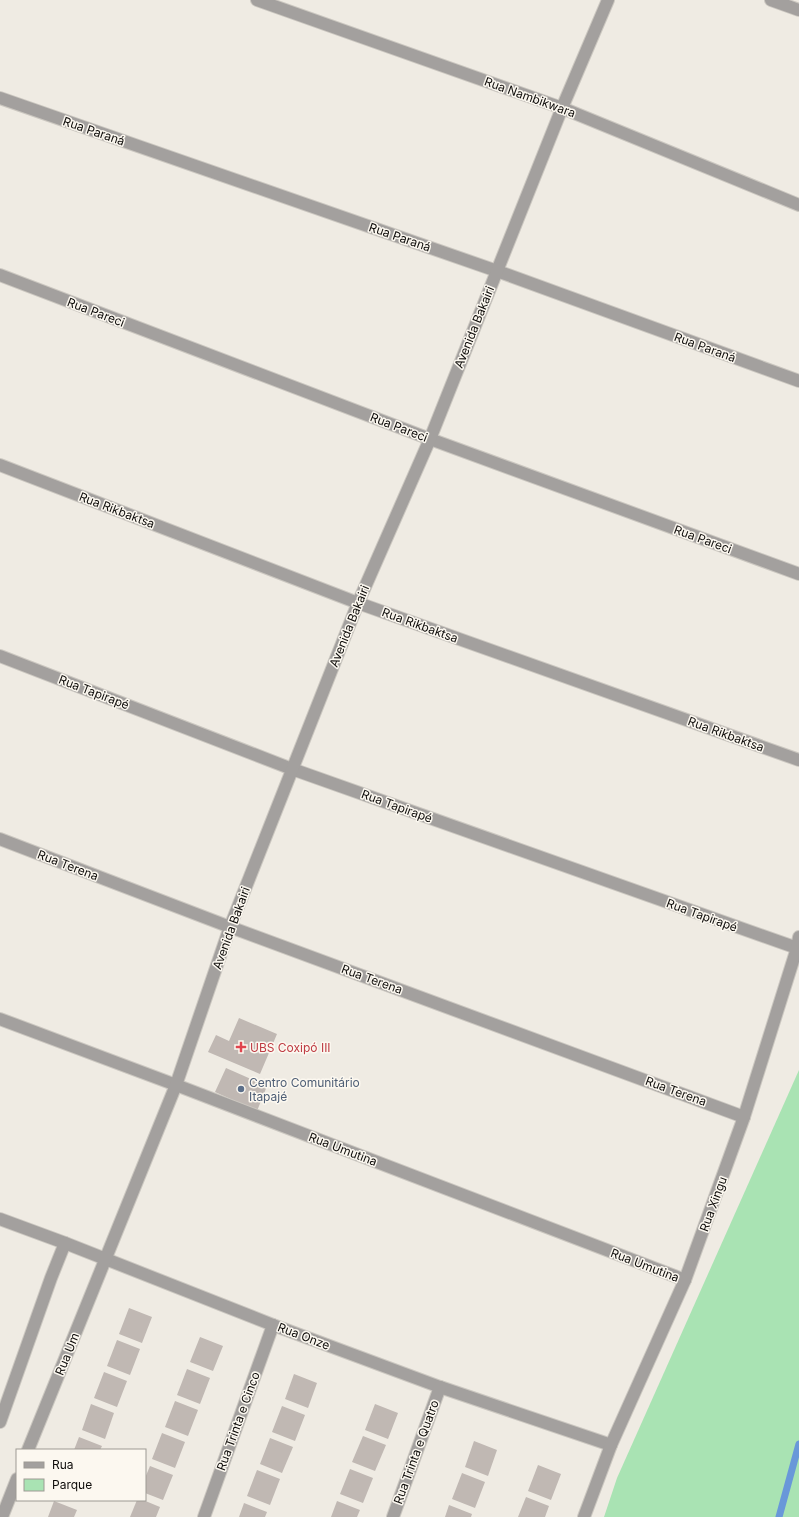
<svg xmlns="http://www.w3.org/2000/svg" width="799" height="1517" font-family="Inter,sans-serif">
	<rect width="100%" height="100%" fill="#efebe3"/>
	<!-- green -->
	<path fill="#a9e3b3" d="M799 1070V1517H604L617 1478Z"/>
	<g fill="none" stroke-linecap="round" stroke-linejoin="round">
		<!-- stream -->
		<path stroke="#6998d9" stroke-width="7" d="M779 1517 799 1444"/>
	</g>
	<!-- building -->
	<g fill="#c0b8b3">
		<path d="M239 1018 277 1034 260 1074 208 1052 216 1035 229 1041Z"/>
		<path d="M226 1068 267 1086 257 1111 215 1092Z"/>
		<path d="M129 1308 152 1317 142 1343 119 1334Z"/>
		<path d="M200 1337 223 1346 213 1371 190 1362Z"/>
		<path d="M117 1340 140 1349 130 1375 107 1366Z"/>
		<path d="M187 1369 210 1378 200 1404 177 1395Z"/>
		<path d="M104 1372 127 1381 117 1407 94 1398Z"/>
		<path d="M294 1374 317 1383 308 1408 285 1399Z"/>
		<path d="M175 1401 198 1410 188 1436 165 1427Z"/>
		<path d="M91 1404 114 1413 105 1439 82 1430Z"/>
		<path d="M375 1404 398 1413 388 1439 365 1430Z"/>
		<path d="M282 1406 305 1415 295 1441 272 1432Z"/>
		<path d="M162 1433 185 1442 175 1468 152 1459Z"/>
		<path d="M363 1436 386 1445 375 1471 352 1462Z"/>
		<path d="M79 1437 102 1446 100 1450H74Z"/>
		<path d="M270 1438 293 1447 282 1473 260 1464Z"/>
		<path d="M474 1441 497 1450 488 1476 465 1467Z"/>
		<path d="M538 1465 561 1474 551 1500 528 1491Z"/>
		<path d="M150 1466 173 1475 163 1500 145 1493V1478Z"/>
		<path d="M350 1469 373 1478 363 1503 340 1494Z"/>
		<path d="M257 1470 280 1479 270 1505 247 1496Z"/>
		<path d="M462 1473 485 1482 475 1508 452 1499Z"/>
		<path d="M526 1497 549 1506 545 1517H518Z"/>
		<path d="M137 1500H143L160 1507 156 1517H130Z"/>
		<path d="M54 1501 77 1510 74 1517H48Z"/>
		<path d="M337 1501 360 1510 357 1517H331Z"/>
		<path d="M244 1503 267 1512 265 1517H239Z"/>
		<path d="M449 1505 472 1514 471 1517H445Z"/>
	</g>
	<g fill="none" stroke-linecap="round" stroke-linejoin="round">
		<!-- minor casing -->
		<g stroke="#cbc7c0" stroke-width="14">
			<g id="minor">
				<path d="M257 0 562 108 799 205"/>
				<path d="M771 0 799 10"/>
				<path d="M0 98 497 271 799 381"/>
				<path d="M0 275 430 439 799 574"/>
				<path d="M0 465 358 603 799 760"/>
				<path d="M0 656 292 769 797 948"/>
				<path d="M0 839 230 927 744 1117"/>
				<path d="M0 1019 176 1085 685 1280"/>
				<path d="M0 1219 65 1243 273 1325 440 1387 611 1445"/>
				<path d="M0 1422 51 1278 65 1243"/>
				<path d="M28 1450 176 1085 230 927 358 603 430 439 562 108 608 0"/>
				<path d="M2 1517 17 1479"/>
				<path d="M204 1517 273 1325"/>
				<path d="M393 1517 440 1387"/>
				<path d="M584 1517 611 1445 685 1280 744 1117 797 948 799 937"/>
			</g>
		</g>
		<!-- minor -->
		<use href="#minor" stroke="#a3a09e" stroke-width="12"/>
	</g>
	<!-- markers -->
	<path fill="#e0444e" stroke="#fcf8f0" stroke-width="1.5" d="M239 1041h4v4h4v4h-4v4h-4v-4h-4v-4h4z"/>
	<circle fill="#5c6f8a" stroke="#fcf8f0" stroke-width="1.5" cx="241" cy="1089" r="4"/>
	<g text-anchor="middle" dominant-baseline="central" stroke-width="3" stroke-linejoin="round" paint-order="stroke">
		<!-- street labels -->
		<g font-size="12" fill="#0e0c0a" stroke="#fcf8f0">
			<text transform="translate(530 97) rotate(20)">Rua Nambikwara</text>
			<text transform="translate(94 131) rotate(19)">Rua Paraná</text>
			<text transform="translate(400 237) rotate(19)">Rua Paraná</text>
			<text transform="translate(96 312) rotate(21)">Rua Pareci</text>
			<text transform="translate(474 327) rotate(-68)">Avenida Bakairi</text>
			<text transform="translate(705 347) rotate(20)">Rua Paraná</text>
			<text transform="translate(399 427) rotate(21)">Rua Pareci</text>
			<text transform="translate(117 510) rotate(21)">Rua Rikbaktsa</text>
			<text transform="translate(703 539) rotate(20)">Rua Pareci</text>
			<text transform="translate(420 625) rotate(20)">Rua Rikbaktsa</text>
			<text transform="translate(349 626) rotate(-68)">Avenida Bakairi</text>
			<text transform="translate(94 692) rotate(21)">Rua Tapirapé</text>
			<text transform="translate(726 734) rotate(20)">Rua Rikbaktsa</text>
			<text transform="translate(397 806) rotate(20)">Rua Tapirapé</text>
			<text transform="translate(68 865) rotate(21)">Rua Terena</text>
			<text transform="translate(702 915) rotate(20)">Rua Tapirapé</text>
			<text transform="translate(231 928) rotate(-70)">Avenida Bakairi</text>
			<text transform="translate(372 979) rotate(20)">Rua Terena</text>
			<text transform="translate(676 1091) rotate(20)">Rua Terena</text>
			<text transform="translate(343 1149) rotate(21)">Rua Umutina</text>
			<text transform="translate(713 1204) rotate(-70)">Rua Xingu</text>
			<text transform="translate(645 1265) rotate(21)">Rua Umutina</text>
			<text transform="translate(304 1336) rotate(21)">Rua Onze</text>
			<text transform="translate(67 1354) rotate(-68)">Rua Um</text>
			<text transform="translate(238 1421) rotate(-70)">Rua Trinta e Cinco</text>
			<text transform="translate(416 1452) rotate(-70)">Rua Trinta e Quatro</text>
		</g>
		<!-- health labels -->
		<g font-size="12" fill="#be3a42" stroke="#fcf8f0" text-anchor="start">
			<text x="250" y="1047">UBS Coxipó III</text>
		</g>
		<!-- service labels -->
		<g font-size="12" fill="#4e5e75" stroke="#fcf8f0" text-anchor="start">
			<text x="249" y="1082">Centro Comunitário<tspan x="249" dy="14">Itapajé</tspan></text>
		</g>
	</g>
	<!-- legend -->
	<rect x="16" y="1449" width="130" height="52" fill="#fcf8f0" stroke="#9d9a94"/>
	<rect x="24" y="1462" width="20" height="6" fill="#a3a09e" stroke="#9d9a94"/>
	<text x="52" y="1469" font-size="12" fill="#0e0c0a">Rua</text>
	<rect x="24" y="1479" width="20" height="12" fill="#a9e3b3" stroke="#9d9a94"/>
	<text x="52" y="1489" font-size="12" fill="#0e0c0a">Parque</text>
</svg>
